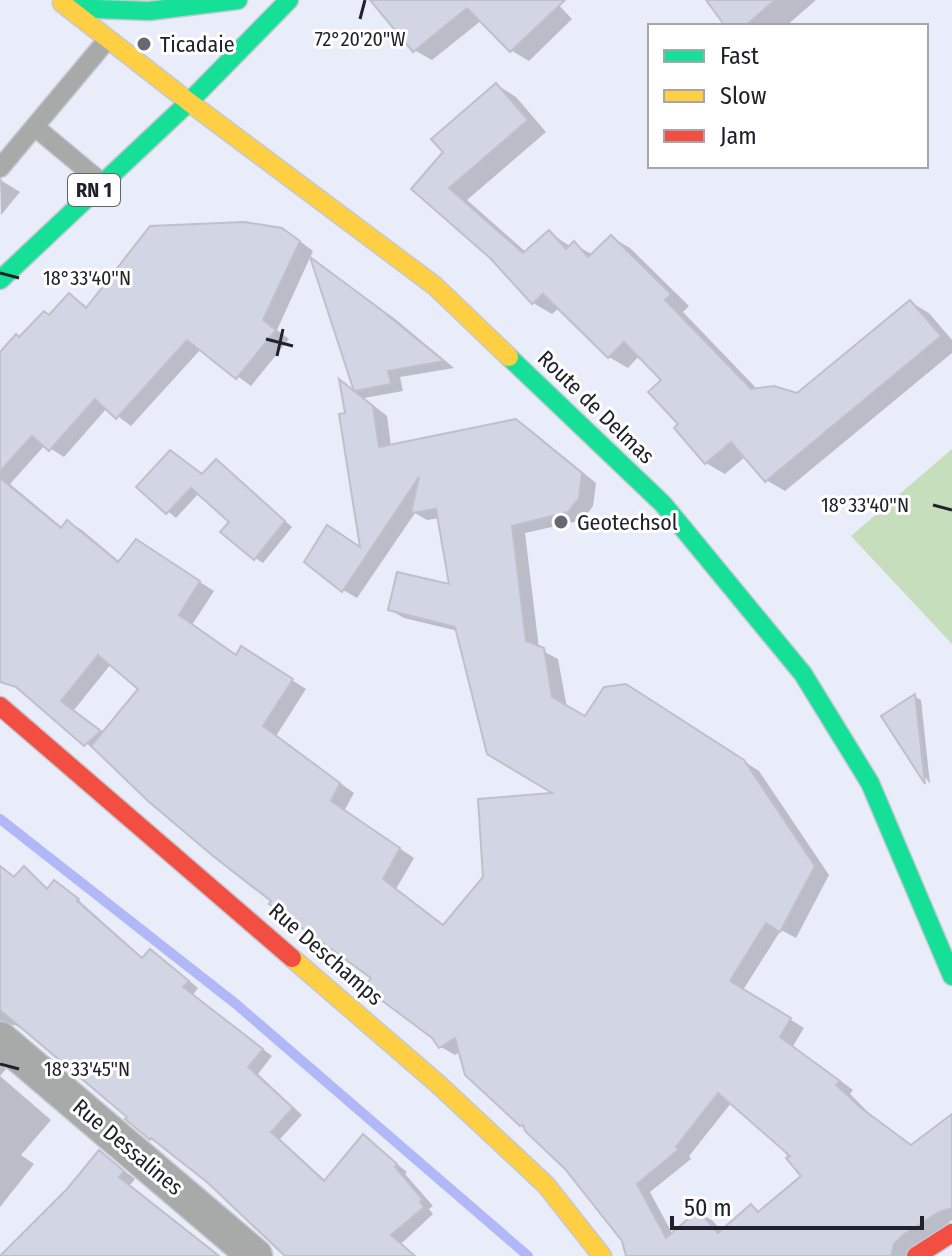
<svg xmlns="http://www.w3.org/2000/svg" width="952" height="1256" font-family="'Fira Sans Condensed',sans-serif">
	<rect width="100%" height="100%" fill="#e9ecf9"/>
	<!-- green -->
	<path fill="#c7debc" d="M952 449V644L851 536Z"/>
	<!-- shadow -->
	<g fill="#0003" fill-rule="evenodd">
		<path d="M373 0H554L572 19 529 61 512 51 482 20 432 60 414 50Z"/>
		<path d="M708 0H816L786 26H728Z"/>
		<path d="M497 85 516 97 546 132 467 200 527 253 549 232 571 247 574 244 593 255 611 237 630 248 689 306 683 312 758 390 798 396 910 302 929 313 952 340V353L785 491 766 480 746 456 725 474 706 463 681 424 664 380 640 355 628 368 609 357 559 308 552 314 533 303 492 256 414 189Z"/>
		<path d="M0 175 2 181 20 192 1 215Z"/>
		<path d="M297 239 313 251 277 330 289 339 251 386 201 349 131 426 107 408 64 457 45 445 10 484 63 528 67 522 82 530 120 562 150 550 214 591 192 625 237 656 256 657 306 689 276 736 354 793 344 811 414 858 396 889 445 926 558 795 458 631 404 618 390 610 452 587 440 518 427 520 415 513 357 598 343 590 363 550 342 383 356 392 313 262 394 318 454 368 400 377 403 391 364 398 387 416 391 446 516 421 531 430 596 483 593 506 583 520 525 533 539 649 558 659 567 708 585 719 641 695 759 771 829 875 796 938 781 930 743 990 804 1028 793 1046 853 1090 850 1094 875 1119 912 1146 952 1116V1220L907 1256H632L623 1239 567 1168 521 1125 461 1051 455 1055 441 1047 374 978 274 900 0 671V353L50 316 70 295 89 308ZM111 664 141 689 104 733 74 710ZM732 1102 771 1136 804 1176 761 1212 751 1207 722 1232 713 1221 698 1212 673 1235 650 1192 691 1159 689 1156Z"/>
		<path d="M216 461 292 527 263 563 255 558 232 522 200 492 176 518 139 487 203 476Z"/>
		<path d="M915 697 921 700 930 784 884 716Z"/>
		<path d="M0 865 16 878 25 869 49 889 55 882 65 888 144 959 151 952 161 958 198 988 193 995 272 1056 258 1074 302 1115 280 1139 326 1181 363 1137 407 1172 405 1174 433 1206 429 1209 433 1214 388 1256H288L210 1182 151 1138 130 1117 34 1036 15 1025H5L0 1028Z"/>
		<path d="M0 1063 6 1069 0 1076 51 1120 21 1155 34 1164 0 1207Z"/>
		<path d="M100 1152 135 1179 130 1185 220 1256H3L68 1190Z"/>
	</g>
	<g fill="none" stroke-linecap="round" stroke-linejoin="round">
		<!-- stream -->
		<path stroke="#b0b8f7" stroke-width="10" d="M0 819 236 1004 528 1256"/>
	</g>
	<!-- building -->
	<g fill="#d2d5e4" stroke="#bec0ca" stroke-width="2" fill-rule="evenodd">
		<path d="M370 0H565L510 52 467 8 413 52Z"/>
		<path d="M706 0H775L745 26H725Z"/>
		<path d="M496 83 528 120 449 188 523 253 549 230 566 249 574 241 588 257 611 235 671 294 665 300 751 389 774 386 797 393 910 300 941 336 765 482 731 442 705 464 674 428 678 424 648 392 661 380 624 342 608 358 543 294 532 304 490 258 411 189 443 152 431 139Z"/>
		<path d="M244 222 282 228 300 241 263 320 276 330 236 379 187 340 116 419 95 399 49 451 32 436 0 471V352L16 334 19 337 44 311 49 315 69 293 86 308 150 226Z"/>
		<path d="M310 257 380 309 444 361 388 371 391 384 354 391Z"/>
		<path d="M339 379 373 406 379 447 516 419 582 473 579 498 568 512 512 526 526 641 544 648 552 697 585 716 604 687 626 684 744 760 815 866 780 932 766 923 730 981 791 1018 780 1037 840 1081 836 1085 861 1108 911 1145 952 1114V1208L939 1212 903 1235 894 1244 891 1256H626L622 1241 565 1169 525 1131 523 1125 520 1126 465 1075 455 1038 439 1048 432 1038 364 987 371 978 269 904 271 901 213 856 148 801 91 746 138 689 98 655 61 701 101 731 84 746 16 687 0 682V478L61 528 67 520 118 562 136 539 200 581 179 615 236 655 241 646 293 679 263 726 340 783 331 801 400 848 383 879 443 925 483 877 478 799 552 793 487 754 455 627 388 610 397 572 449 584 436 509 411 513 419 477 342 592 304 562 327 525 360 547 339 414 345 413ZM718 1093 790 1156 786 1158 801 1176 758 1212 751 1204 718 1233 698 1210 666 1238 637 1184 678 1150 676 1147Z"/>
		<path d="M170 450 202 474 216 459 285 521 254 560 220 532 229 522 191 488 166 514 136 487Z"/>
		<path d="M915 694 925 784 881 716Z"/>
		<path d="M0 866 14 877 24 866 47 889 54 880 79 899 77 901 142 958 150 949 189 981 183 987 263 1049 248 1067 293 1108 271 1132 324 1181 363 1134 397 1164 395 1167 423 1200 420 1202 424 1207 391 1235 415 1256H285L208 1183 151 1138 150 1140 125 1119 127 1117 0 1010Z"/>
		<path d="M99 1150 124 1171 119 1177 219 1256H0L67 1189Z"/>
	</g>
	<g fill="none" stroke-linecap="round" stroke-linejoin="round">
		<!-- lane casing -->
		<g stroke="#c6c8d2" stroke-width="21">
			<g id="lane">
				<path d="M35 127 101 182"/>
				<path d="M0 168 107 40"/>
			</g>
		</g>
		<!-- street casing -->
		<g stroke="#c6c8d2" stroke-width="37">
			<path id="street" d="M0 1039 255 1256"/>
		</g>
		<!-- fast casing -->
		<g stroke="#c6c8d2" stroke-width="21">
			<g id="fast">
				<path d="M69 8 149 11 238 0"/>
				<path d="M0 280 189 102 289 0"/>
				<path d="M509 357 663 504 803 674 870 783 952 976"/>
			</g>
		</g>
		<!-- slow casing -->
		<g stroke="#c6c8d2" stroke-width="21">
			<g id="slow">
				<path d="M62 3 189 102"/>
				<path d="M189 102 435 286 509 357"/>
				<path d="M292 958 438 1084 546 1185 602 1256"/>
			</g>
		</g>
		<!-- jam casing -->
		<g stroke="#c6c8d2" stroke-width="21">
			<g id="jam">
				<path d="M0 706 292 958"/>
				<path d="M916 1256 952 1233"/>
			</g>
		</g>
		<!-- lane -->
		<use href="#lane" stroke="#a8aaa9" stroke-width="18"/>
		<!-- street -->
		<use href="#street" stroke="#a8aaa9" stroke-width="34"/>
		<!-- fast -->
		<use href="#fast" stroke="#16e098" stroke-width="18"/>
		<!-- slow -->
		<use href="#slow" stroke="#ffcf43" stroke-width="18"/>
		<!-- jam -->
		<use href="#jam" stroke="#f24e42" stroke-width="18"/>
	</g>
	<!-- ticks -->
	<path fill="none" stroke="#20212a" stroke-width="3" d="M360 19 365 0M0 273 19 278M266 339 293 346M277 356 283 329M933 505 952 510M0 1064 19 1069"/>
	<!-- markers -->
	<g fill="#666872" stroke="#fff" stroke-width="3">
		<circle cx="144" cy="44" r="8"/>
		<circle cx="561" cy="522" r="8"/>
	</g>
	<g text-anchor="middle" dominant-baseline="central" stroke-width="6" stroke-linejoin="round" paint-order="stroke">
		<!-- shield labels -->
		<rect fill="#fff" stroke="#63646a" stroke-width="2" x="68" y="174" width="52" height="32" rx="6"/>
		<g font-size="20" font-weight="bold" fill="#20212a">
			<text x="94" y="190">RN 1</text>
		</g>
		<!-- poi labels -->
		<g font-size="22" fill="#20212a" stroke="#fff" text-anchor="start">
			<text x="160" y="44">Ticadaie</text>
			<text x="577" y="522">Geotechsol</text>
		</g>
		<!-- street labels -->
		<g font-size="22" fill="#20212a" stroke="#fff">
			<text transform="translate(596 407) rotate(44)">Route de Delmas</text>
			<text transform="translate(326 954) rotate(41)">Rue Deschamps</text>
			<text transform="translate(128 1147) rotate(40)">Rue Dessalines</text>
		</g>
	</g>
	<g font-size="20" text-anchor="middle" fill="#20212a" stroke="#fff" stroke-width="6" stroke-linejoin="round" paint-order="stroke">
		<text x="360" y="46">72°20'20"W</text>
		<text x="87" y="285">18°33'40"N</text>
		<text x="865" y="512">18°33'40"N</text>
		<text x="87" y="1076">18°33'45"N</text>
	</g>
	<!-- legend -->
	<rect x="648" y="24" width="280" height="144" fill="#ffffff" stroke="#a6a6aa" stroke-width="2"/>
	<rect x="664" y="50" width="40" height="12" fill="#16e098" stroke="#a6a6aa" stroke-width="2"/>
	<text x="720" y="64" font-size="24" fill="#20212a">Fast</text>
	<rect x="664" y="90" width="40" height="12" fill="#ffcf43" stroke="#a6a6aa" stroke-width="2"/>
	<text x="720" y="104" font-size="24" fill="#20212a">Slow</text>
	<rect x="664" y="130" width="40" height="12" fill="#f24e42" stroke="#a6a6aa" stroke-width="2"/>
	<text x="720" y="144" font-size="24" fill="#20212a">Jam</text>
	<!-- scale -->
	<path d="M672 1216v12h250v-12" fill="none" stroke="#20212a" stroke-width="4"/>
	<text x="684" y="1216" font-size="24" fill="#20212a" stroke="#ffffff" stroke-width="6" paint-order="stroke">50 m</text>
</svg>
